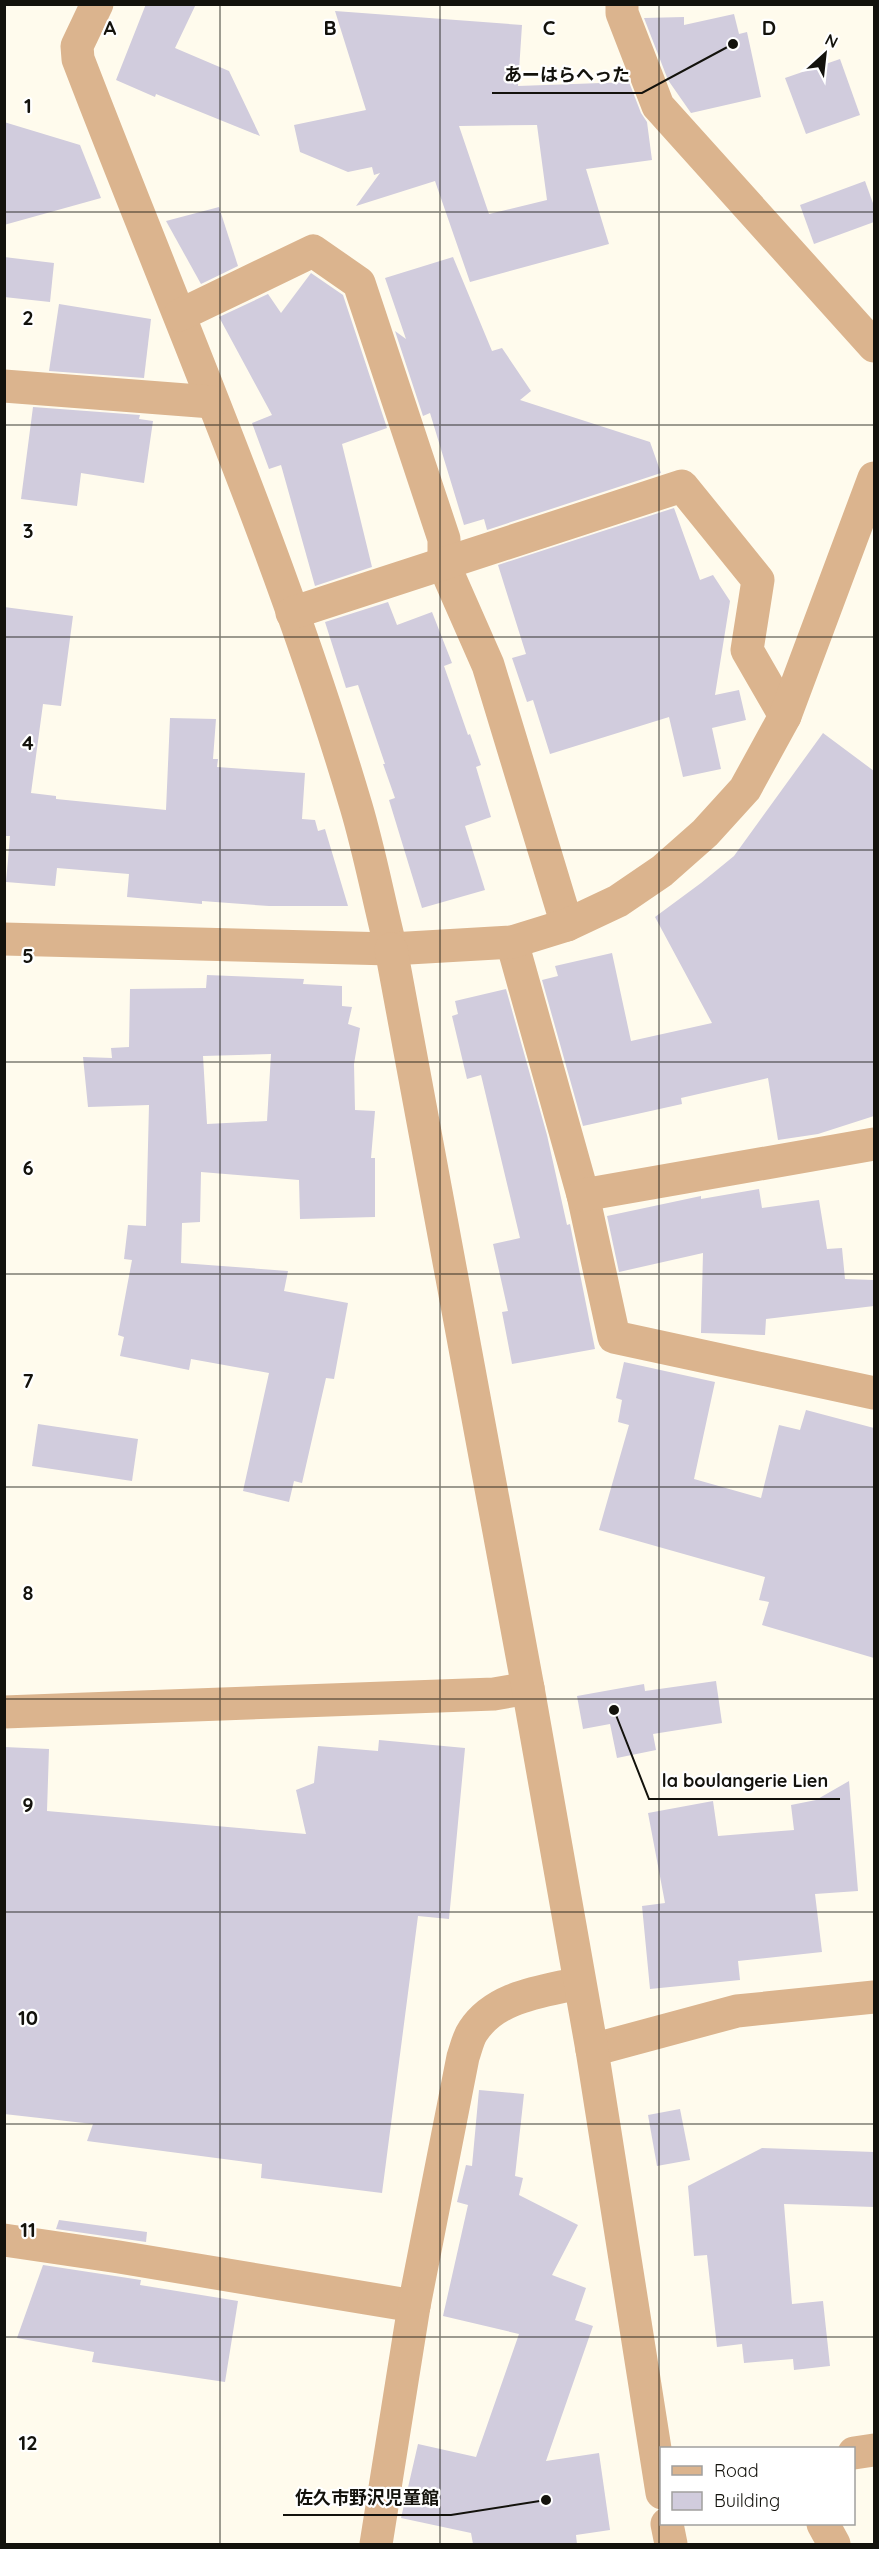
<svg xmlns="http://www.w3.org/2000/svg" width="879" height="2549" font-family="Quicksand,'Noto Sans JP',sans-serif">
	<rect width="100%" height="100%" fill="#fffbed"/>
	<!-- building -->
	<g fill="#d1ccdd" fill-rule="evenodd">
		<path d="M146 4H196L175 48 229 71 260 136 156 94 155 97 116 80Z"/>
		<path d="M335 11 522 25 518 86 629 82 641 113 647 122 652 160 586 169 609 244 470 282 435 181 356 206 380 173 374 175 372 167 348 172 300 152 294 125 366 110ZM537 125 547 200 489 214 459 126Z"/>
		<path d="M734 14 739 34 747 32 761 97 691 113 668 80 644 18 684 17V25Z"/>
		<path d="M840 59 860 115 806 134 785 78Z"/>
		<path d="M4 122 80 145 101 198 4 225Z"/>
		<path d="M865 181 874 206V222L814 244 800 205Z"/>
		<path d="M219 207 238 266 201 284 166 221Z"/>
		<path d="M4 257 54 263 50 302 4 297Z"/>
		<path d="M453 257 492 351 502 348 531 391 520 400 650 442 661 473 487 530 484 519 464 525 430 413 423 416 395 331 406 339 385 278Z"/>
		<path d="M311 273 343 295 387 428 342 444 372 567 315 586 281 465 269 469 252 423 272 415 219 317 268 294 281 313Z"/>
		<path d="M59 304 151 319 144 378 49 371Z"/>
		<path d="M33 407 140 415 139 419 153 421 144 483 81 473 77 506 21 499Z"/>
		<path d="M674 508 700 580 713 575 730 601 715 695 739 690 746 720 712 728 721 769 683 777 669 717 550 754 533 700 527 702 512 658 526 654 498 565Z"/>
		<path d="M388 602 397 625 432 612 452 663 444 666 468 735 470 734 481 765 476 767 491 817 465 826 485 890 422 908 389 800 395 798 383 764H385L358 685 346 688 325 622Z"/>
		<path d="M4 607 73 616 61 706 43 704 31 793 56 796V799L166 810 170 718 216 719 213 759H218L217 767 305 773 302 819 315 820 318 831 325 829 348 906H269L202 901V904L127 897 129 874 57 868 55 886 6 882 10 836H4Z"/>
		<path d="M823 733 874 771V1116L818 1134 778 1140 768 1078 681 1098 682 1104 583 1126 542 980 558 976 555 966 612 953 631 1041 712 1023 655 917 701 883 734 856Z"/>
		<path d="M207 975 304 979 303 984 342 986V1006L352 1007 348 1024 360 1028 354 1064 355 1110 375 1111 371 1158H375V1217L300 1219 299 1180 201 1172 200 1222 182 1223 181 1263 288 1271 284 1291 348 1303 334 1379 326 1378 302 1483 294 1481 289 1502 243 1491 269 1373 191 1359 189 1370 120 1356 124 1337 118 1335 132 1260 124 1259 128 1225 146 1226 149 1105 88 1107 83 1057 112 1058 111 1048 129 1047 130 989 206 988ZM271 1054 267 1121 207 1124 203 1056Z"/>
		<path d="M506 989 547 1135 567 1225 570 1224 595 1349 512 1364 502 1312 508 1311 493 1244 520 1238 481 1075 467 1079 452 1016 458 1014 455 1001Z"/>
		<path d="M759 1189 762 1208 819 1200 827 1249 842 1248 845 1279 874 1280V1306L766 1319 765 1335 701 1333 703 1253 619 1272 607 1216 701 1196V1199Z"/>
		<path d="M624 1362 715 1382 694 1479 761 1498 779 1425 800 1430 806 1410 874 1428V1658L762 1625 769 1602 759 1600 765 1577 599 1530 629 1425 618 1422 622 1400 616 1398Z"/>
		<path d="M38 1424 138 1439 132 1481 32 1466Z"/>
		<path d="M716 1681 722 1723 653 1734 656 1750 617 1758 610 1724 583 1729 577 1696 644 1684 645 1691Z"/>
		<path d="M379 1740 465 1748 449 1919 418 1916 382 2193 261 2178 262 2164 87 2141 93 2124 4 2114V1747L49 1749 47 1811 306 1834 296 1790 314 1783 318 1746 378 1751Z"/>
		<path d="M849 1781 858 1891 815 1894 822 1952 738 1961 740 1980 650 1989 642 1906 665 1903 648 1813 713 1801 718 1836 794 1830 791 1805 816 1800Z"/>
		<path d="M479 2090 524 2094 515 2176 523 2178 519 2195 578 2225 552 2275 586 2288 575 2320 593 2326 546 2461 599 2453 610 2530 576 2535 577 2544H473L471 2533 401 2518 418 2444 476 2457 519 2334 443 2316 468 2205 457 2202 466 2165 472 2166Z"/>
		<path d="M680 2109 690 2160 657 2166 648 2115Z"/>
		<path d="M762 2148 874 2152V2207L784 2204 792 2304 823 2301 830 2366 794 2370 793 2359 744 2363 742 2344 717 2347 707 2255 694 2256 688 2186Z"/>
		<path d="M59 2220 147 2232 146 2242 56 2229Z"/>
		<path d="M43 2265 141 2280 140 2285 238 2301 225 2382 92 2362 94 2352 17 2338Z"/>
	</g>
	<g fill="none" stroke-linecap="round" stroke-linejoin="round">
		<!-- minor -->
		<g stroke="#dbb48e" stroke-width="33">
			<path d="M97 4 77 46 78 59C173 307 281 552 356 806 370 853 379 902 391 949"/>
			<path d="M622 4V13L658 106 874 346"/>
			<path d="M180 315 313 251 359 283 444 539V565L488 665 567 925"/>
			<path d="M4 386 212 402"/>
			<path d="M292 613 682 486 758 580 747 650 785 716"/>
			<path d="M512 942 583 1195 614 1337 874 1393"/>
			<path d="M583 1195 874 1144"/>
			<path d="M4 1712 494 1694 528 1688"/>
			<path d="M592 2050 737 2011 874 1997"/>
			<path d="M4 2240 119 2257 414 2306"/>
			<path d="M854 2453 874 2450"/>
			<path d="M823 2524 834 2544"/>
			<path d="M376 2544 414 2306 463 2057C466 2049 468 2038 473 2031 496 1996 541 1992 579 1983"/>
		</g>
		<!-- tertiary -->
		<g stroke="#dbb48e" stroke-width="33">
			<path d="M4 939 391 949 512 942 567 925 618 901 662 871 705 833 745 789 785 716 874 478"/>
			<path d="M391 949 528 1688 592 2050 662 2493"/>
			<path d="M667 2524 671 2544"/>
		</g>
	</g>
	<!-- grid -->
	<path fill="none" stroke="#13120c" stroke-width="1.5" stroke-opacity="0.55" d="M220 4V2544M440 4V2544M659 4V2544M4 212H874M4 425H874M4 637H874M4 850H874M4 1062H874M4 1274H874M4 1487H874M4 1699H874M4 1912H874M4 2124H874M4 2337H874"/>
	<g font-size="20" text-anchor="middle" font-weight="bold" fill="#13120c" stroke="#fff" stroke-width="4.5" stroke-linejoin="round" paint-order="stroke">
		<text x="110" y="35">A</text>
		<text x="330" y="35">B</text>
		<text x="549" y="35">C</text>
		<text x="769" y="35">D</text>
		<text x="28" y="113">1</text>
		<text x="28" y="325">2</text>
		<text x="28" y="538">3</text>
		<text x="28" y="750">4</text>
		<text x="28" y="963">5</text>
		<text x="28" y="1175">6</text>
		<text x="28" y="1388">7</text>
		<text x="28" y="1600">8</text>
		<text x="28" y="1812">9</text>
		<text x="28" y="2025">10</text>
		<text x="28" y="2237">11</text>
		<text x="28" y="2450">12</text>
	</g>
	<!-- callouts -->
	<path fill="none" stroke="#13120c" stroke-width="2" d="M733 44L642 93H492M614 1710L649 1799H840M546 2500L451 2515H283"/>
	<g fill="#13120c" stroke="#fff" stroke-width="2">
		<circle cx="733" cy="44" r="6"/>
		<circle cx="614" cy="1710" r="6"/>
		<circle cx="546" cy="2500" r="6"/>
	</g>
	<g font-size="18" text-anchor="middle" font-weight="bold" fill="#13120c" stroke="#fff" stroke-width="4.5" stroke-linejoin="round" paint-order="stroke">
		<text x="567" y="81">あーはらへった</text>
		<text x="745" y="1787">la boulangerie Lien</text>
		<text x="367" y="2504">佐久市野沢児童館</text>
	</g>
	<!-- border -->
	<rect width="879" height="2549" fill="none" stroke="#13120c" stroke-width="12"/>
	<!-- legend -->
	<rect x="660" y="2447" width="195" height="78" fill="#ffffff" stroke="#a1a09e" stroke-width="1.5"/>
	<rect x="672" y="2466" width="30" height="9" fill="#dbb48e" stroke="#a1a09e" stroke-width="1.5"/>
	<text x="714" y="2477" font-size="18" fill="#13120c">Road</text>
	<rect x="672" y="2492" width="30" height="18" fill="#d1ccdd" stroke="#a1a09e" stroke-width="1.5"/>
	<text x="714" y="2507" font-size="18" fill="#13120c">Building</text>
	<!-- north arrow -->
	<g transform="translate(825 54) rotate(27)" stroke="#ffffff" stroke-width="4.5" paint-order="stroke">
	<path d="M0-4.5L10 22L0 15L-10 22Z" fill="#13120c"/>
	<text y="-9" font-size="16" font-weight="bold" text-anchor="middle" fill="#13120c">N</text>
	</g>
</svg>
